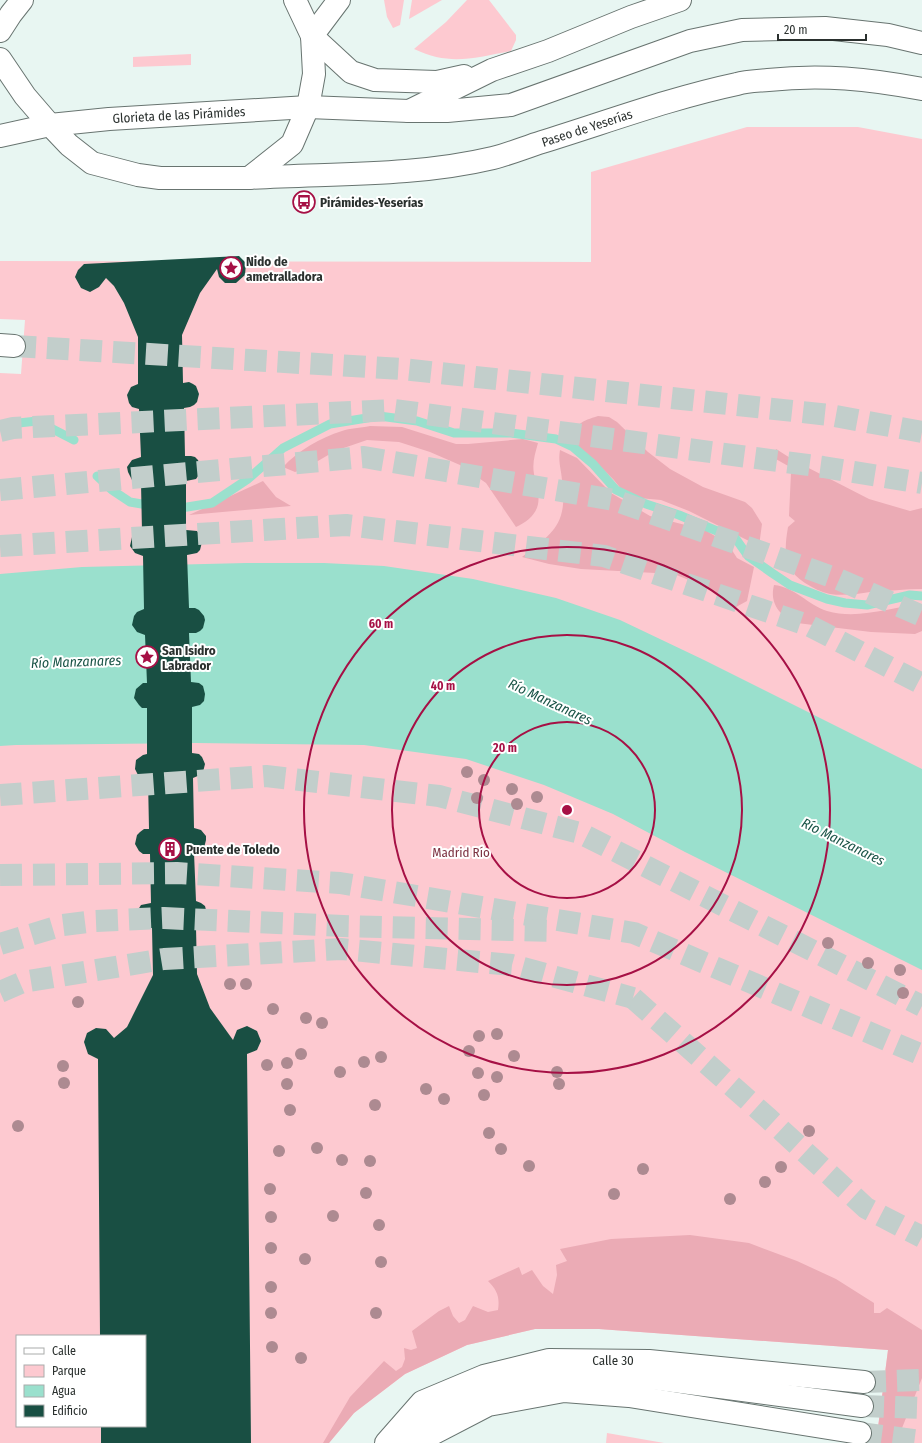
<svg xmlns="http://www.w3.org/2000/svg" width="922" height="1443" font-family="'Fira Sans Condensed',sans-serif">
	<rect width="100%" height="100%" fill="#e8f6f2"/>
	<!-- green -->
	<g fill="#fdc9d0" fill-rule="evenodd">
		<path d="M384 0H404L400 25 393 28 387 17Z"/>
		<path d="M412 0H442L409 19Z"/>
		<path d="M467 0H489L516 35V40L511 51C473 58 450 66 414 49L446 22Z"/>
		<path d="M191 54V65L133 67V57Z"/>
		<path d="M747 127H858L922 139V1443H876L888 1350 599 1329H535L467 1345 405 1374 354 1413 329 1443H0V373L21 374 25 320 0 319V261L591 262V172ZM17 1336H145V1426H17Z"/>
		<path d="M607 1433 664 1443H606Z"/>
	</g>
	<!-- forest -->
	<g fill="#ebabb5">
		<path d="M598 416 609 417 617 422 648 452 670 469 703 487 745 502 752 508 762 524 759 546 689 511 661 500 639 498 622 490 613 479 584 451 568 440C575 424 582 421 598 416Z"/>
		<path d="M370 426 402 427 456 444H468L523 439 538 443C535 454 532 463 534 474 535 481 538 486 538 493 541 510 531 520 516 527L486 483 460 465 430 452 399 442 367 440 335 451 306 468 295 472 283 467C299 450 320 438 342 431 350 428 360 428 370 426Z"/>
		<path d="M776 449 795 461 869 499 910 511 922 508V589C905 589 888 591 870 592 858 594 843 596 830 594 821 592 813 588 805 583 783 569 784 551 788 527L795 521 789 516 791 473 790 467 774 458Z"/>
		<path d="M560 450 577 458 611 493 650 516 705 530 728 544 737 558 754 567 747 601 736 607 709 588 674 574 581 569 549 564 522 557C554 533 568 523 562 480 561 468 558 462 560 450Z"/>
		<path d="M263 481 276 497 291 506 189 515Z"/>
		<path d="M774 585C795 587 808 605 827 611 859 620 890 607 922 604V631L915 634 871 632 797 623C781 617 769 604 774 585Z"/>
		<path d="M690 1235 749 1243 797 1261 836 1279 874 1303V1313H880L887 1308 922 1330V1378L896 1443H876L888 1350 599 1329H535L467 1345 405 1374 354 1413 329 1443H323L350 1397 384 1361 396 1371 402 1367 405 1359 404 1348 411 1350 417 1348 412 1331 439 1311 449 1306 453 1316 459 1323 465 1320 473 1306 488 1312 498 1310C500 1297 497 1290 488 1281L519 1267 522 1275 532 1270 543 1286 553 1294 557 1275 556 1265 567 1261 560 1249 611 1239Z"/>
	</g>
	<!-- water -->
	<path fill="#9ae0cd" d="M246 563H324L384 566 473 579 556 598 620 620 704 660 922 769V970L685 852 613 814 544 785 466 759 364 745 196 743 16 745 0 746V574L82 567Z"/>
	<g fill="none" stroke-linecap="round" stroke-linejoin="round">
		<!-- stream -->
		<g stroke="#9ae0cd" stroke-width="9">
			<path d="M0 425 37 421 74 440"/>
			<path d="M97 476 112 490 130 502 153 506"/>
			<path d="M175 509 212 503 248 479 283 448 330 424 379 416 417 421 454 433H511L556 439 573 447 593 464 616 490 646 504 679 515 736 539 748 556 772 573 790 585 827 599 845 603 867 605 910 595 922 596"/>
		</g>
	</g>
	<!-- building -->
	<path fill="#194f43" d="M239 256 246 263 245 275 236 283H225L219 277 217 269 200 293 182 335 183 383 189 382 193 384 196 386 199 394 197 402 194 405 190 407 184 408 185 456H191L195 457 198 460 201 468V472L196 479 186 481V530L197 531 202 538V542L200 550 197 553 187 555 189 608H195L199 610 204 616 205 620 203 628 200 631 196 633H189L191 682 199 683 203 686 205 694 204 701 200 705 192 707V753L199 754 202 757 205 764 203 772 200 775 193 778 194 828 201 830 206 836V840L204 848 194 853 196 901 201 903 205 906 207 914 205 921 202 924 196 927 197 974 210 1008 233 1040 237 1030 247 1026 257 1031 261 1041 257 1050 247 1054 251 1443H101V1426H145V1336H100L98 1059 88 1054 84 1042 87 1033 96 1028 106 1029 114 1038 127 1027 153 975 152 928H144L140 926 136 918V913L141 905 151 903 150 854H143L139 851 135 844 137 835 140 832 144 829H149L148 779 139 777 135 769 136 760 143 755 147 754V708H142L139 705 134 698 136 689 143 683H147L145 635 137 632 132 625 134 616 137 612 144 609 143 556 135 553 130 546 132 537 135 533 142 531 141 483 132 480 128 472 127 467 132 460 141 457 139 409 132 407 129 403 127 395 131 387 138 384V337L124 303 114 286 106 278 99 287 90 292 81 288 75 277 78 270 84 264Z"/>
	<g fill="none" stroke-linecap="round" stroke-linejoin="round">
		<!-- primary-tunnel -->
		<g stroke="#c2cecb" stroke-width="22" stroke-dasharray="22 11" stroke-linecap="butt">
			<path d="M0 431 13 428 395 410 823 467 922 483"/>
			<path d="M633 998 768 1118 866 1208 922 1237"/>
			<path d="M864 1382 922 1380"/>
		</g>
		<!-- motorway-tunnel -->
		<g stroke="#c2cecb" stroke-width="22" stroke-dasharray="22 11" stroke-linecap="butt">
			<path d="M14 346 402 369 830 415 922 432"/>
			<path d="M0 490 364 457 614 500 838 579 922 616"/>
			<path d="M0 546 346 525 604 556 810 626 922 684"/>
			<path d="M0 795 266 776 439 796 580 833 922 1006"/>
			<path d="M0 875 177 873 340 883 634 933 922 1055"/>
			<path d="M0 944 63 925 95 921 164 918 343 926 555 931"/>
			<path d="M0 992 23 982 164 959 341 949 512 965 633 998"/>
			<path d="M862 1406 922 1408"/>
			<path d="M860 1433 922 1441"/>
		</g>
		<!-- tertiary casing -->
		<g stroke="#687470" stroke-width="24">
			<g id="tertiary">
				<path d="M312 36 351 72 375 80 437 82 464 76"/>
				<path d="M409 111 492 70 548 51 631 17 680 0"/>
				<path d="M249 178C330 173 413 177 493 158 509 154 526 147 542 142 607 122 671 98 737 84 747 81 758 81 768 80 822 74 869 79 922 89"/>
			</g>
		</g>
		<!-- secondary casing -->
		<g stroke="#687470" stroke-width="24">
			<path id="secondary" d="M312 36 339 0"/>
		</g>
		<!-- primary casing -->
		<g stroke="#687470" stroke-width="24">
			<g id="primary">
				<path d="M0 31 11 14 22 0"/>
				<path d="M0 59 25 96 50 125 69 145 92 163 138 175 160 178H249L292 144 308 107 314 74 312 36 295 0"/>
				<path d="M0 136 50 125 109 119 308 107 409 111H447L511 105 690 41 742 30 825 28 888 35 922 43"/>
				<path d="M386 1443 422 1402 484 1376 549 1360 649 1361 864 1382"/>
			</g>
		</g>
		<!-- motorway casing -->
		<g stroke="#687470" stroke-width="24">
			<g id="motorway">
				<path d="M0 345 14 346"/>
				<path d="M396 1443 427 1418 485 1391 565 1374 659 1379 862 1406"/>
				<path d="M415 1443 488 1405 564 1391 629 1396 860 1433"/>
			</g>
		</g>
		<!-- tertiary -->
		<use href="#tertiary" stroke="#fff" stroke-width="22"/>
		<!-- secondary -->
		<use href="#secondary" stroke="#fff" stroke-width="22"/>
		<!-- primary -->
		<use href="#primary" stroke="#fff" stroke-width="22"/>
		<!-- motorway -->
		<use href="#motorway" stroke="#fff" stroke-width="22"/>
	</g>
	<!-- trees -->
	<g fill="#ad8a91">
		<circle cx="467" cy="772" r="6"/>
		<circle cx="484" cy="780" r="6"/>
		<circle cx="512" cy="789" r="6"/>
		<circle cx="537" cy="797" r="6"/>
		<circle cx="477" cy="798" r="6"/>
		<circle cx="517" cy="804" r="6"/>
		<circle cx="828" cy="943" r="6"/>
		<circle cx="868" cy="963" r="6"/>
		<circle cx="900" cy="970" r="6"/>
		<circle cx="230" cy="984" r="6"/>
		<circle cx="246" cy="984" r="6"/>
		<circle cx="903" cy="993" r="6"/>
		<circle cx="78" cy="1002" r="6"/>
		<circle cx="273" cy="1009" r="6"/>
		<circle cx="306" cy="1018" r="6"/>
		<circle cx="322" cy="1023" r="6"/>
		<circle cx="497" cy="1034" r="6"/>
		<circle cx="479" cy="1036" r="6"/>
		<circle cx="469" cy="1051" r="6"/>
		<circle cx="301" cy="1054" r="6"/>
		<circle cx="514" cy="1056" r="6"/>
		<circle cx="381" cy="1057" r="6"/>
		<circle cx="364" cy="1062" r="6"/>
		<circle cx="287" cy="1063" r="6"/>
		<circle cx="267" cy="1065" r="6"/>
		<circle cx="63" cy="1066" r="6"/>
		<circle cx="340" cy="1072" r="6"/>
		<circle cx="557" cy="1072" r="6"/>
		<circle cx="478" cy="1073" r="6"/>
		<circle cx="497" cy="1077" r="6"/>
		<circle cx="64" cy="1083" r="6"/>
		<circle cx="287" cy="1084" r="6"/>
		<circle cx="559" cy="1084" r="6"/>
		<circle cx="426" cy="1089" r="6"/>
		<circle cx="484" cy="1095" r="6"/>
		<circle cx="444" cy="1099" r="6"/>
		<circle cx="375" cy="1105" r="6"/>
		<circle cx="290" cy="1110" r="6"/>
		<circle cx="18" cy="1126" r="6"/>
		<circle cx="809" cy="1131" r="6"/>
		<circle cx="489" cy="1133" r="6"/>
		<circle cx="317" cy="1148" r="6"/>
		<circle cx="501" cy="1149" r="6"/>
		<circle cx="279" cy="1151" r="6"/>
		<circle cx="342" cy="1160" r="6"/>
		<circle cx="370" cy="1161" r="6"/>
		<circle cx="529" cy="1166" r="6"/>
		<circle cx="781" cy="1167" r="6"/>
		<circle cx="643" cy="1169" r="6"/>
		<circle cx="765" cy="1182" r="6"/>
		<circle cx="270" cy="1189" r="6"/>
		<circle cx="366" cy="1193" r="6"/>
		<circle cx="614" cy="1194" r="6"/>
		<circle cx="730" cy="1199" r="6"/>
		<circle cx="333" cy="1216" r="6"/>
		<circle cx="271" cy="1217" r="6"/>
		<circle cx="379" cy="1225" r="6"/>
		<circle cx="271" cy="1248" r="6"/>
		<circle cx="305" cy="1259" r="6"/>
		<circle cx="381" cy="1262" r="6"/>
		<circle cx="271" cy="1287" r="6"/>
		<circle cx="271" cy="1313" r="6"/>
		<circle cx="376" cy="1313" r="6"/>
		<circle cx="272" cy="1347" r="6"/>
		<circle cx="301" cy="1358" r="6"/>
	</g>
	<!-- distance rings -->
	<g fill="none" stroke="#a61045" stroke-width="2">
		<circle cx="567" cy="810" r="88"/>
		<circle cx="567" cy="810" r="175"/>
		<circle cx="567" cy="810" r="263"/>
	</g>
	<!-- icons -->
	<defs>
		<g id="bus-ring" transform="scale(1.15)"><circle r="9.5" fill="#fff" stroke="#a61045" stroke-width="1.5"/><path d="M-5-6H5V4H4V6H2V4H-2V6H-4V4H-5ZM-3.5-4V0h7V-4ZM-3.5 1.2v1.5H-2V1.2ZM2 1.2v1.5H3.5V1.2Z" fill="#a61045"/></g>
		<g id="sight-ring" transform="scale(1.15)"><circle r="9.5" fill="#fff" stroke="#a61045" stroke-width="1.5"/><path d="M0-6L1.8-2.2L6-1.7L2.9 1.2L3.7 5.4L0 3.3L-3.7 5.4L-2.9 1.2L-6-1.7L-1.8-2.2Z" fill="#a61045"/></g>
		<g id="building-ring" transform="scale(1.15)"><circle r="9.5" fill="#fff" stroke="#a61045" stroke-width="1.5"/><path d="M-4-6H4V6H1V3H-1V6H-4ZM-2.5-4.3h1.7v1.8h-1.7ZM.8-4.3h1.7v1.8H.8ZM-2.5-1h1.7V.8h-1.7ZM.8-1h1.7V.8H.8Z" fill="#a61045"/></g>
	</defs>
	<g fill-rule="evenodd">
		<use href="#bus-ring" x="304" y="202"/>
		<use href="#sight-ring" x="231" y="268"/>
		<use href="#sight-ring" x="147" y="657"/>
		<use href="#building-ring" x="170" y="849"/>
	</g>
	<g text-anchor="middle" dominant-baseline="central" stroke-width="4" stroke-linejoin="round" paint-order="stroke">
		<!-- street labels -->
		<g font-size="13" fill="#2a302e" stroke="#fff">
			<text transform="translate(179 115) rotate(-3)">Glorieta de las Pirámides</text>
			<text transform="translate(587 128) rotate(-18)">Paseo de Yeserías</text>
			<text x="613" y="1360">Calle 30</text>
		</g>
		<!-- poi labels -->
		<g font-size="13" font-weight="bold" fill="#2a302e" stroke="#fff" text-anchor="start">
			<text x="320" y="202">Pirámides-Yeserías</text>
			<text x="246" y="261">Nido de<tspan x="246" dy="15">ametralladora</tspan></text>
			<text x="162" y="650">San Isidro<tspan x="162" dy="15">Labrador</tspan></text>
			<text x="186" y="849">Puente de Toledo</text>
		</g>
		<!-- park labels -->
		<g font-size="13" fill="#7c3141" stroke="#fff">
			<text x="461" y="852">Madrid Río</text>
		</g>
		<!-- water labels -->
		<g font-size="14" font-style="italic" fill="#1a5447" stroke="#fff">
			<text transform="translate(76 662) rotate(-2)">Río Manzanares</text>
			<text transform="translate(550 702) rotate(25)">Río Manzanares</text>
			<text transform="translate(843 842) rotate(26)">Río Manzanares</text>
		</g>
	</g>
	<circle cx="567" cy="810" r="6" fill="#a61045" stroke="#fff" stroke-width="2"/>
	<g font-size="12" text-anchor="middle" font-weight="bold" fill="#a61045" stroke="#fff" stroke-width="4" stroke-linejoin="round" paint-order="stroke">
		<text x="381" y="628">60 m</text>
		<text x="443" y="690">40 m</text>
		<text x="505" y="752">20 m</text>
	</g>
	<!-- legend -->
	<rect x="16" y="1335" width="130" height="92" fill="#ffffff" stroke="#aaacab"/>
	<rect x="24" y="1348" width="20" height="6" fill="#ffffff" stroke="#aaacab"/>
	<text x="52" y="1355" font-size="12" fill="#2a302e">Calle</text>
	<rect x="24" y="1365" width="20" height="12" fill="#fdc9d0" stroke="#aaacab"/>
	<text x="52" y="1375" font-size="12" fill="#2a302e">Parque</text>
	<rect x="24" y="1385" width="20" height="12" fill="#9ae0cd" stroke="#aaacab"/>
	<text x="52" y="1395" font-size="12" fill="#2a302e">Agua</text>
	<rect x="24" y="1405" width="20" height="12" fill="#194f43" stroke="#aaacab"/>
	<text x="52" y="1415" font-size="12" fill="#2a302e">Edificio</text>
	<!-- scale -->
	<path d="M778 34v6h88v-6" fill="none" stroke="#2a302e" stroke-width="2"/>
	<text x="784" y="34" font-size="12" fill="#2a302e" stroke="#ffffff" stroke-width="3" paint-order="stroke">20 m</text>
</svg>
